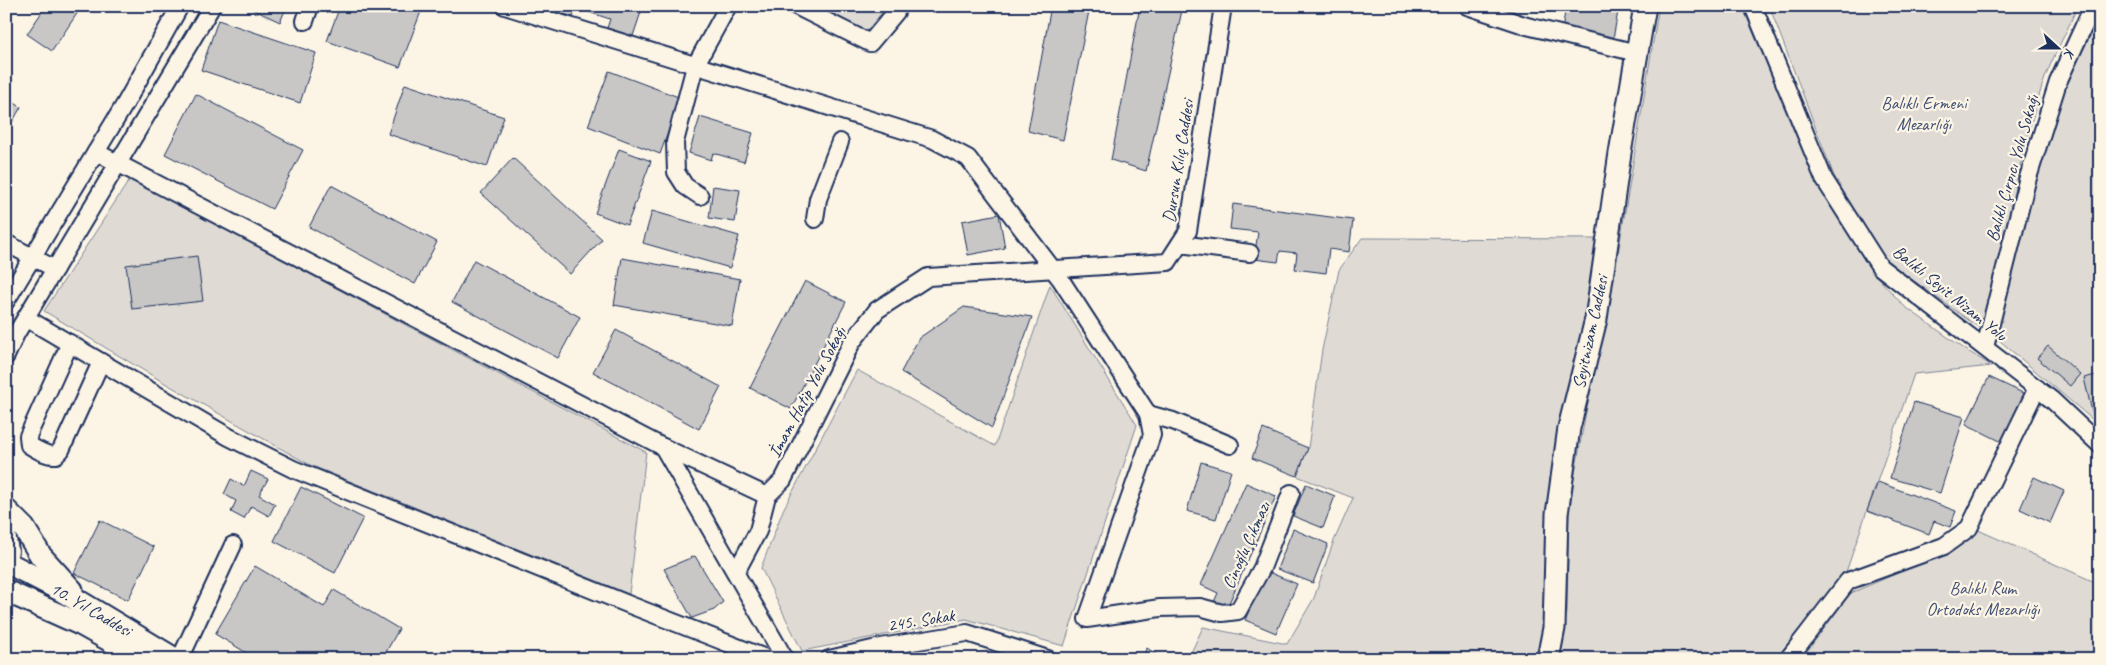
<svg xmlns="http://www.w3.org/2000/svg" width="2106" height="665" font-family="Caveat,sans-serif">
	<rect width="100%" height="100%" fill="#fcf5e5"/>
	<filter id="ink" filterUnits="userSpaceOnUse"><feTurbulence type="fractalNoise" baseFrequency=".02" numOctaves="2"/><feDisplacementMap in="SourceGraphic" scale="10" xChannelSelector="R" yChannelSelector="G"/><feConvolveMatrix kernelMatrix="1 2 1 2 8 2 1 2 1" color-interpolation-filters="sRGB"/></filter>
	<g filter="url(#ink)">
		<!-- green -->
		<g fill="#dfdbd4" stroke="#7d8599">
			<path d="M815 6H887L866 32Z"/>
			<path d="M1659 6H1742L1820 189 1871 270 1904 306 1966 350 1992 366 1914 374 1846 572 1775 659H1557L1567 612 1569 507 1585 417 1614 278Z"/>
			<path d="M1772 6H2064L2075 12C2063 40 2047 67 2039 96 2015 173 2003 252 1982 330L1885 260 1834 176 1770 8Z"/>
			<path d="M2100 18V422L2093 420 1993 335 2033 173 2074 66Z"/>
			<path d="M130 179 646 452 629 594 310 465 163 382 44 311Z"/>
			<path d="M1362 238 1598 239 1579 357 1546 618 1537 659H1188L1203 627 1287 644 1314 598 1333 543 1353 498 1297 476 1308 448 1322 350 1339 270Z"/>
			<path d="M1050 285 1137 425 1064 646 966 619 802 651 761 568 783 510 857 370 995 446Z"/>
			<path d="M1976 529 2097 583 2100 577V659H1801L1851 593 1942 554Z"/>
		</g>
		<!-- building -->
		<g fill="#c8c7c6" stroke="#1b2f5e">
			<path d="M46 6H82L52 51 27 34Z"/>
			<path d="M254 6H287L280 22 252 9Z"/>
			<path d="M340 6H423L400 67 327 41Z"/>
			<path d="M554 6H643L633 36 607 28 610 19 576 8 573 17 553 10Z"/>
			<path d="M1051 6H1090L1063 140 1028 131Z"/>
			<path d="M1140 6H1183L1146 171 1111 160Z"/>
			<path d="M1496 6H1515L1512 13Z"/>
			<path d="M1566 6H1619L1613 39 1562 30Z"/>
			<path d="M218 20 316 53 300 103 201 70Z"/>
			<path d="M609 71 681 98 660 154 588 126Z"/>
			<path d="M405 84 504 117 487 167 388 134Z"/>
			<path d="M196 94 303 150 272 209 165 154Z"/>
			<path d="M6 98 21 107 10 126 6 124Z"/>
			<path d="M700 117 753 133 744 162 713 153 711 160 689 153Z"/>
			<path d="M619 149 651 161 627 225 595 213Z"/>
			<path d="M513 158 602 239 570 274 481 193Z"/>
			<path d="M331 185 437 242 415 284 309 227Z"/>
			<path d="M713 186 740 190 735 222 709 218Z"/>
			<path d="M1233 204 1353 220 1349 252 1329 249 1326 273 1295 269 1297 253 1280 251 1278 262 1254 259 1258 232 1230 229Z"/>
			<path d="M652 211 739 236 730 268 643 243Z"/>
			<path d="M999 214 1005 248 968 255 962 221Z"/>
			<path d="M197 256 203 301 132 309 126 265Z"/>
			<path d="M622 258 740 279 732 326 614 305Z"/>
			<path d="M474 260 580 317 558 358 452 302Z"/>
			<path d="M805 281 846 302 791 409 750 388Z"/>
			<path d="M964 307 1032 317 992 428 901 372 919 338Z"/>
			<path d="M616 330 721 387 699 429 593 372Z"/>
			<path d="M2048 346 2080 374 2070 386 2037 358Z"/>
			<path d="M2100 374V414L2093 416 2084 378Z"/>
			<path d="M1989 377 2025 394 2002 442 1966 424Z"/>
			<path d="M1914 402 1964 417 1940 493 1890 478Z"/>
			<path d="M1263 429 1308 448 1297 476 1252 458Z"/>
			<path d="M1201 462 1231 471 1216 519 1187 511Z"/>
			<path d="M251 471 268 479 259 495 275 504 269 516 251 506 244 519 231 512 236 501 224 494 231 479 244 486Z"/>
			<path d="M2034 477 2064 491 2050 523 2020 509Z"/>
			<path d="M1878 482 1956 511 1950 527 1934 521 1929 534 1867 511Z"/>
			<path d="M1246 483 1276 496 1226 610 1213 604 1218 593 1201 585Z"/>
			<path d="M1306 484 1335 496 1323 528 1293 516Z"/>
			<path d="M301 487 363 518 335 573 274 541Z"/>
			<path d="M100 520 154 547 128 600 74 573Z"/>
			<path d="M1293 529 1328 544 1313 583 1277 569Z"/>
			<path d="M695 556 723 602 714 610 692 618 664 569Z"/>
			<path d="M255 566 324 607 334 590 399 629 382 659H257L215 634Z"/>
			<path d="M1266 571 1297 584 1276 633 1245 620Z"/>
			<path d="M1147 648 1163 659H1141Z"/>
		</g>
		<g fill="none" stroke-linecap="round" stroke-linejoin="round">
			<!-- minor casing -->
			<g stroke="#1b2f5e" stroke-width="20">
				<g id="minor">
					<path d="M505 6 932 139 968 158 1061 280 1148 414 1152 435 1087 619 1160 608 1200 607 1222 613 1238 611 1262 568 1291 493"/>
					<path d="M796 6 870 43 896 12 898 6"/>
					<path d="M1467 6 1527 26 1637 53"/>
					<path d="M1753 6 1824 179 1880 267 2052 400 2100 445"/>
					<path d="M305 21 310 6"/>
					<path d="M96 152 663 447 767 496"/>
					<path d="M700 196 685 186 676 172 675 142 695 66 728 6"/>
					<path d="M815 219 818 199 840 142"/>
					<path d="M6 243 55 269"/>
					<path d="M1180 244 1250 253"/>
					<path d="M6 301 125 104 180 6"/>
					<path d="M26 318 229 437 293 469 630 605 768 659"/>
					<path d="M70 343 28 436 29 445C37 450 47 456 56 455L61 450 101 362"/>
					<path d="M1985 347 2027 181 2058 82 2093 6"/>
					<path d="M6 356 16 334 212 6"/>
					<path d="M1148 414 1173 421 1230 445"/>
					<path d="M663 447 785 659"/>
					<path d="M6 527 10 551 6 561"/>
					<path d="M736 572 758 531 767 496 783 480 852 342 877 310 928 277 1168 262 1188 231 1223 6"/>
					<path d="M180 659 233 545"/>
					<path d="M829 659 881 647 967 633 1048 659"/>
					<path d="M1788 659 1848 581 1944 546 1969 528 2037 388"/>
				</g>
			</g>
			<!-- major casing -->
			<g stroke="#1b2f5e" stroke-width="25">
				<g id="major">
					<path d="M6 510 24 528 41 556 72 590"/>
					<path d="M6 562 62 591 175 659"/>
					<path d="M6 591 82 625 143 659"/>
					<path d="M1548 659 1554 628 1557 514 1569 428 1596 319 1620 153 1645 6"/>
				</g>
			</g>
			<!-- minor -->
			<use href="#minor" stroke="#fcf5e5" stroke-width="16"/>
			<!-- major -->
			<use href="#major" stroke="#fcf5e5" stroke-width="21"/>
		</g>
	</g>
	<g text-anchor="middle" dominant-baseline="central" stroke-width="4.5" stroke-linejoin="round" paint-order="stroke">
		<!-- park labels -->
		<g font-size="18" fill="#425176" stroke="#fcf5e5">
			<text x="1924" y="103">Balıklı Ermeni<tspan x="1924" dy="21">Mezarlığı</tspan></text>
			<text x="1983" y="588">Balıklı Rum<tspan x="1983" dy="21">Ortodoks Mezarlığı</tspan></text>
		</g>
		<!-- street labels -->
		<g font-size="18" fill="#1b2f5e" stroke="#fcf5e5">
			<text transform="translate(1178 161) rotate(-81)">Dursun Kılıç Caddesi</text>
			<text transform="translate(2012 168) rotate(-74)">Balıklı Çırpıcı Yolu Sokağı</text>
			<text transform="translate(1950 293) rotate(39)">Balıklı Seyit Nizam Yolu</text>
			<text transform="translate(1590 332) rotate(-78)">Seyitnizam Caddesi</text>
			<text transform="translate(807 392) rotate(-62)">İmam Hatip Yolu Sokağı</text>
			<text transform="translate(1246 545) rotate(-66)">Cinoğlu Çıkmazı</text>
			<text transform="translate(91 609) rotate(30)">10. Yıl Caddesi</text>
			<text transform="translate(921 620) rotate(-9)">245. Sokak</text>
		</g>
	</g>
	<!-- margin -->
	<rect width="2106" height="665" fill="none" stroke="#fcf5e5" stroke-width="25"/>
	<rect x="12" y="12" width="2081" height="640" fill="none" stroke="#1b2f5e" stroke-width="2" filter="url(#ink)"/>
	<!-- north arrow -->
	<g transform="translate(2058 48) rotate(111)" stroke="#fcf5e5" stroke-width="4" paint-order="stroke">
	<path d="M0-4L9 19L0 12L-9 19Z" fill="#1b2f5e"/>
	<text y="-8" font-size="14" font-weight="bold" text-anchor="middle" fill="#1b2f5e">K</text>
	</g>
</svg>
